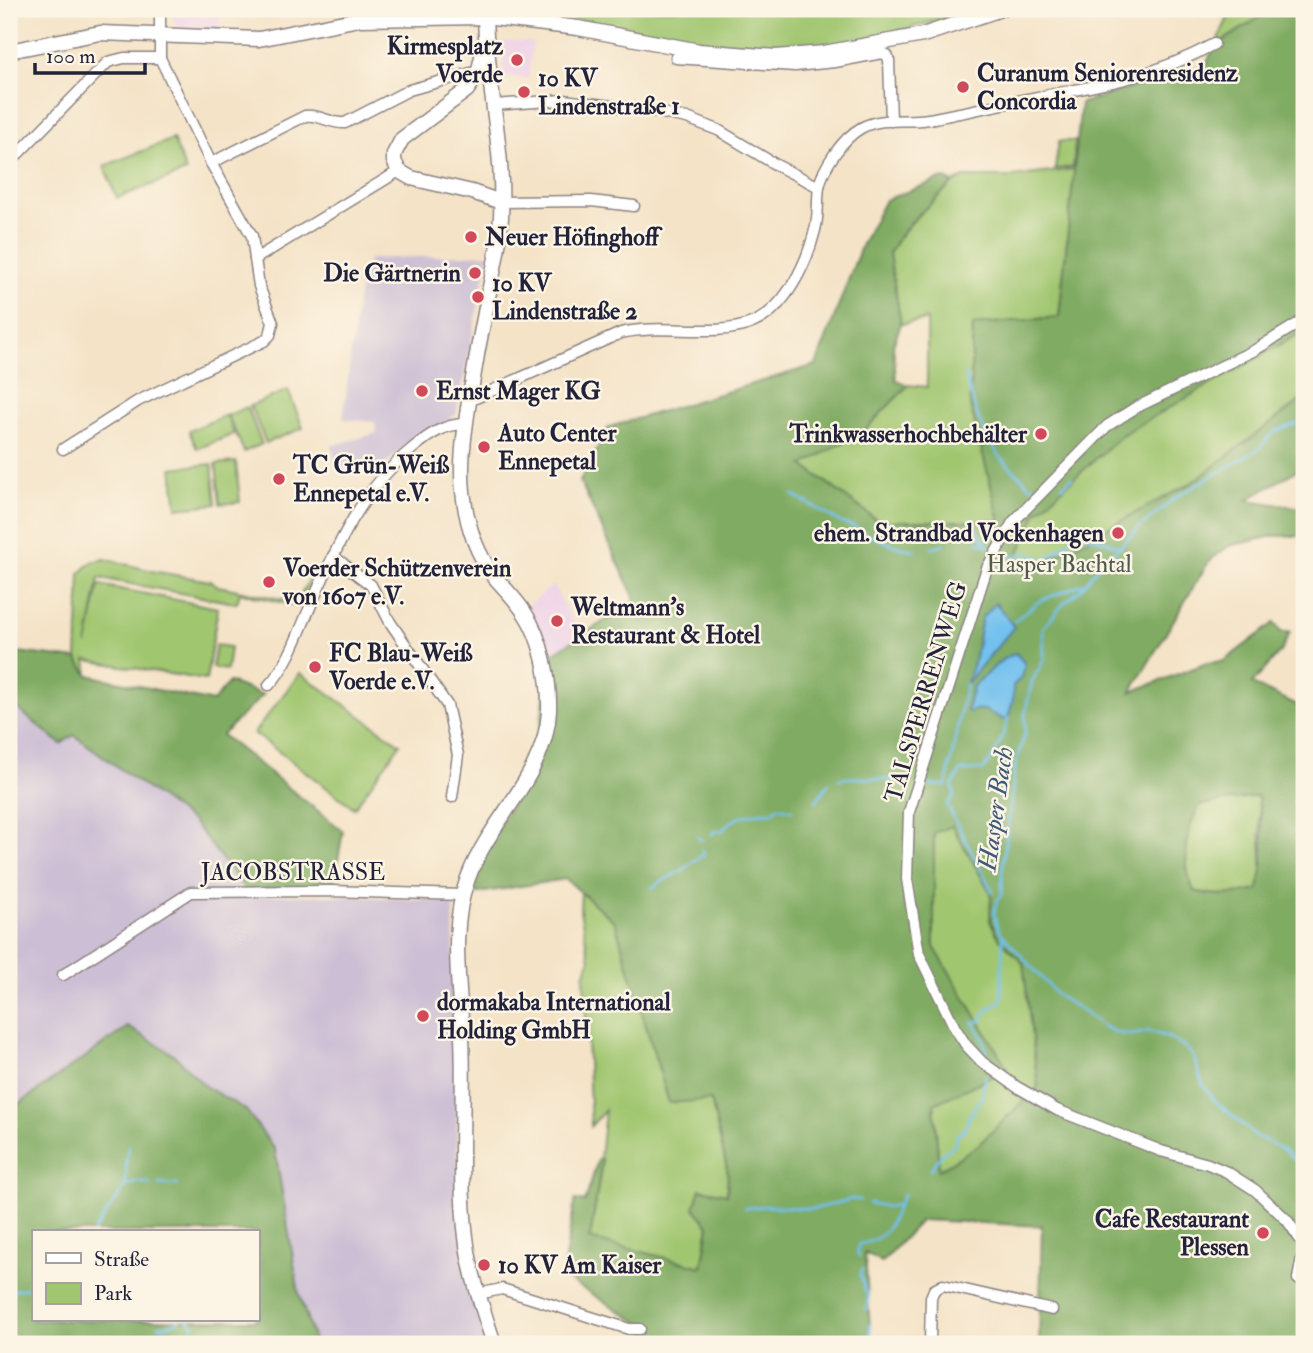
<svg xmlns="http://www.w3.org/2000/svg" width="1313" height="1353" font-family="'IM FELL Double Pica',serif">
	<rect width="100%" height="100%" fill="#fcf5e5"/>
	<filter id="ink" filterUnits="userSpaceOnUse"><feTurbulence type="fractalNoise" baseFrequency=".0143" numOctaves="2"/><feDisplacementMap in="SourceGraphic" scale="14" xChannelSelector="R" yChannelSelector="G"/><feConvolveMatrix kernelMatrix="1 2 1 2 8 2 1 2 1" color-interpolation-filters="sRGB"/></filter>
	<filter id="wash" filterUnits="userSpaceOnUse"><feTurbulence type="fractalNoise" baseFrequency=".00686" numOctaves="4" result="noise"/><feDisplacementMap in="SourceGraphic" scale="28" xChannelSelector="R" yChannelSelector="G"/><feGaussianBlur stdDeviation="1.57" result="paint"/><feColorMatrix in="noise" values="0 0 0 0 0 0 0 0 0 0 0 0 0 0 0 0 0 1.4 0 .05"/><feComposite in="paint" operator="in"/></filter>
	<g filter="url(#wash)">
		<rect width="100%" height="100%" fill="#f4e3c7"/>
		<!-- built -->
		<g fill="#eed0e8">
			<path d="M185 9H215L220 17 219 31 176 28 173 15Z"/>
			<path d="M503 41 533 42 528 78 503 77Z"/>
			<path d="M553 585 581 636 549 656 527 606Z"/>
		</g>
		<!-- industrial -->
		<g fill="#ccbed4">
			<path d="M489 254 456 415 405 446 379 469 369 460 338 472 331 446 377 433 375 422 343 419 357 302 369 259Z"/>
			<path d="M9 702 61 744 74 735 194 823 245 895 347 896 453 902 458 1191 465 1265 487 1344H315L299 1293 274 1149 246 1110 204 1085 173 1054 128 1027 9 1111Z"/>
		</g>
		<!-- green -->
		<g fill="#a0c670" stroke="#617456" stroke-width="2">
			<path d="M558 9H984L823 50 735 48 558 16Z"/>
			<path d="M1232 9H1285L1262 16 1215 46Z"/>
			<path d="M173 139 186 172 117 198 104 166Z"/>
			<path d="M1059 141H1075L1073 167 1055 169Z"/>
			<path d="M1075 169 1059 317 973 325 970 404 1000 521H878L803 465 865 430 908 385 927 387V320L901 324 889 254 898 238 917 216 953 183 964 177H1012Z"/>
			<path d="M1304 331V442L1164 537 1043 1093 1037 1089 977 1146 939 1170 934 1104 932 953 920 876 983 593 1041 505 1123 434Z"/>
			<path d="M288 390 303 428 266 443 250 406Z"/>
			<path d="M247 407 262 444 244 452 228 415Z"/>
			<path d="M226 415 234 434 197 449 189 431Z"/>
			<path d="M236 462 240 502 220 504 216 464Z"/>
			<path d="M212 464 216 504 177 508 172 468Z"/>
			<path d="M105 559 152 571 210 581 218 586 296 602 309 580 314 582 302 607 240 593 237 603 229 602 99 578 87 645 99 585 218 608 206 680 86 660 88 675 77 659 80 573 92 562Z"/>
			<path d="M216 645 230 647 227 670 212 668Z"/>
			<path d="M300 673 400 744 354 808 254 733Z"/>
			<path d="M1258 796 1263 873 1258 890C1236 895 1216 897 1194 891 1181 866 1185 829 1200 804Z"/>
			<path d="M581 892 615 922 669 1102 711 1100 728 1173 727 1195 700 1189 709 1225 702 1267 590 1239 602 1160 600 1159 605 1110 591 1126 584 976 590 960 580 911Z"/>
		</g>
		<!-- forest -->
		<g fill="#80ab62" stroke="#51664e" stroke-width="2" fill-rule="evenodd">
			<path d="M1285 9H1304V331L1123 434 1037 512 1016 559 1031 569 1193 482 1304 398V466L1247 500 1304 508V536H1274L1229 546 1209 561 1131 692 1207 663 1224 661 1274 623 1281 632H1290L1282 650 1252 684 1304 708V1344H1039L1042 1226 921 1220 882 1262 865 1253 871 1344H655L650 1339 641 1324 562 1276 575 1200 585 1202 598 1159 602 1160 590 1239 702 1267 709 1226 694 1208 700 1189 727 1194 728 1173 711 1100 669 1103 615 922 566 879 466 895 486 846 535 767 549 656 636 601 580 481 609 427 816 365 862 244 885 200 943 178 953 183 917 216 898 238 889 254 901 324 893 345 896 380 908 385 865 430 803 465 878 521H1000L970 404 973 325 1059 317 1081 103 1205 66 1215 46 1262 16ZM1258 796C1263 824 1266 862 1258 890 1236 895 1216 897 1194 891 1181 866 1185 829 1200 805ZM952 826 991 893 990 921 999 938 1023 963 1038 1087 977 1146 939 1170 934 1104 1008 1069 934 947V833Z"/>
			<path d="M9 651 77 659 88 675 213 702 229 682 263 695 222 735 343 831 334 884 245 890 194 823 74 735 61 744 9 702Z"/>
			<path d="M128 1027 173 1054 205 1086 246 1110 275 1150 299 1294 315 1344H9V1111ZM33 1232H257V1320H33Z"/>
		</g>
		<!-- water -->
		<g fill="#73c1ee" stroke="#4a7294" stroke-width="2">
			<path d="M996 603 1014 627 966 684 975 657 982 617Z"/>
			<path d="M1016 653 1025 664 1022 677 1013 686V701L1008 718 1004 720C992 714 982 705 969 712L967 710 973 686 1003 659Z"/>
		</g>
		<g fill="none" stroke-linecap="round" stroke-linejoin="round">
			<!-- stream -->
			<g stroke="#73c1ee" stroke-width="2.5">
				<path d="M965 373C972 402 980 429 998 454 1007 466 1020 475 1030 486L1036 488 1042 487"/>
				<path d="M1304 421 1275 431 1257 450 1176 497 1140 527 1096 569 1080 590 1064 603 1043 628 1044 660 1032 681 1025 715V734L1016 761 1002 872V894L997 901 994 912 996 924 1000 932 1058 996 1085 1012 1104 1027 1117 1033 1132 1035 1149 1031 1172 1039 1185 1047 1193 1056 1203 1085 1214 1100 1256 1136 1284 1150 1304 1167"/>
				<path d="M1062 487 1072 478"/>
				<path d="M793 495 842 523 855 527 873 537 901 548 915 550"/>
				<path d="M970 519 987 545 993 548"/>
				<path d="M977 542 987 545"/>
				<path d="M932 548 943 544"/>
				<path d="M1000 554 1007 558 1028 553 1045 560 1080 533 1121 547"/>
				<path d="M1014 621 1038 602 1085 583"/>
				<path d="M839 779C861 775 883 781 904 781L908 783"/>
				<path d="M925 784 946 786 966 684"/>
				<path d="M816 801 829 783"/>
				<path d="M712 834 715 831H722C733 816 754 812 772 812L778 807 792 810"/>
				<path d="M697 837 702 840"/>
				<path d="M652 888C662 880 673 876 684 869 691 864 695 859 704 855L702 849"/>
				<path d="M993 893 947 805 955 795 952 786 961 771 983 770C996 755 1003 738 1008 718"/>
				<path d="M987 1054 983 1038 973 1022 982 1021 985 1012 1001 1001 1003 935"/>
				<path d="M930 1170 942 1154 954 1145 957 1135 965 1129 970 1114 975 1112 973 1108 981 1099 986 1076"/>
				<path d="M159 1184 178 1185"/>
				<path d="M124 1187 137 1182 151 1184"/>
				<path d="M869 1203 888 1207 897 1205"/>
				<path d="M745 1208 768 1206 814 1209 852 1199 860 1200"/>
				<path d="M94 1232C101 1219 121 1196 125 1185 129 1172 123 1161 129 1146"/>
				<path d="M859 1256 857 1249 859 1244C892 1240 890 1217 904 1194"/>
				<path d="M863 1269 860 1274 868 1298 867 1310"/>
				<path d="M9 1291 33 1287"/>
				<path d="M188 1320 192 1322 193 1327"/>
				<path d="M159 1326H166L180 1320"/>
				<path d="M870 1344V1324"/>
			</g>
		</g>
	</g>
	<g filter="url(#ink)">
		<g fill="none" stroke-linecap="round" stroke-linejoin="round">
			<!-- minor casing -->
			<g stroke="#8b8281" stroke-width="13">
				<g id="minor">
					<path d="M160 9V58L211 163 252 236 255 259"/>
					<path d="M542 23 552 14 554 9"/>
					<path d="M676 58 795 66 835 62 882 53 887 55 889 60 891 121"/>
					<path d="M494 105 564 100 652 111 687 118 718 130 778 166 819 187"/>
					<path d="M9 163 108 62 124 58H160"/>
					<path d="M211 163 305 116C319 114 331 124 345 123L409 90 471 73 478 74"/>
					<path d="M501 202 591 201 634 206"/>
					<path d="M469 401 621 333C661 323 715 338 752 323 786 309 807 263 815 230 819 216 817 201 819 187 823 167 843 138 861 128 882 116 906 123 929 119 965 112 1001 104 1038 97 1105 84 1152 78 1214 44"/>
					<path d="M63 449 138 401 264 341 270 335 273 323 259 286 255 259 399 171"/>
					<path d="M333 556 371 585 390 622 447 705 458 755 452 797"/>
					<path d="M269 685C287 666 297 638 307 614 334 553 359 491 413 448 429 435 444 424 465 424"/>
					<path d="M63 975 191 892 330 891 463 895"/>
					<path d="M1298 1279 1303 1252 1302 1242 1287 1220 1255 1190 1227 1172 1208 1164 1161 1151 1057 1110 1017 1087 982 1062 966 1045 955 1028 919 954 907 879 909 812 987 568 1013 522 1107 426 1135 408 1255 350 1304 320"/>
					<path d="M478 1294 502 1289 629 1329H640"/>
					<path d="M930 1344 931 1297 934 1290 943 1285 1052 1310"/>
				</g>
			</g>
			<!-- major casing -->
			<g stroke="#8b8281" stroke-width="17">
				<g id="major">
					<path d="M485 17C487 88 507 160 500 231 498 252 493 272 489 292 481 331 474 370 468 408 464 436 460 463 463 491 466 521 475 551 493 575 503 587 515 598 524 612 542 638 550 680 549 711 546 776 489 820 468 878 449 928 460 984 462 1036 465 1103 458 1171 466 1237 470 1274 483 1309 494 1344"/>
					<path d="M484 48 478 74 467 90 402 139 394 154V161L399 171 411 178 472 192 501 202"/>
					<path d="M9 51 100 33 259 39 359 19 485 17 578 28 699 51 776 57 824 53 923 35 1001 9"/>
				</g>
			</g>
			<!-- minor -->
			<use href="#minor" stroke="#fff" stroke-width="10"/>
			<!-- major -->
			<use href="#major" stroke="#fff" stroke-width="14"/>
		</g>
	</g>
	<!-- markers -->
	<g fill="#d1495b" stroke="#fcf5e5" stroke-width="2.5">
		<circle cx="517" cy="60" r="7"/>
		<circle cx="963" cy="87" r="7"/>
		<circle cx="524" cy="92" r="7"/>
		<circle cx="471" cy="237" r="7"/>
		<circle cx="475" cy="273" r="7"/>
		<circle cx="478" cy="297" r="7"/>
		<circle cx="422" cy="391" r="7"/>
		<circle cx="1041" cy="434" r="7"/>
		<circle cx="484" cy="447" r="7"/>
		<circle cx="279" cy="479" r="7"/>
		<circle cx="1118" cy="533" r="7"/>
		<circle cx="269" cy="582" r="7"/>
		<circle cx="557" cy="621" r="7"/>
		<circle cx="315" cy="667" r="7"/>
		<circle cx="423" cy="1016" r="7"/>
		<circle cx="1263" cy="1233" r="7"/>
		<circle cx="484" cy="1265" r="7"/>
	</g>
	<g text-anchor="middle" dominant-baseline="central" stroke-width="5" stroke-linejoin="round" paint-order="stroke">
		<!-- poi labels -->
		<g font-size="24" font-weight="bold" fill="#22223b" stroke="#fcf5e5" text-anchor="start">
			<text x="503" y="46" text-anchor="end">Kirmesplatz<tspan x="503" dy="28">Voerde</tspan></text>
			<text x="977" y="73">Curanum Seniorenresidenz<tspan x="977" dy="28">Concordia</tspan></text>
			<text x="538" y="78">10 KV<tspan x="538" dy="28">Lindenstraße 1</tspan></text>
			<text x="485" y="237">Neuer Höfinghoff</text>
			<text x="461" y="273" text-anchor="end">Die Gärtnerin</text>
			<text x="492" y="283">10 KV<tspan x="492" dy="28">Lindenstraße 2</tspan></text>
			<text x="436" y="391">Ernst Mager KG</text>
			<text x="498" y="433">Auto Center<tspan x="498" dy="28">Ennepetal</tspan></text>
			<text x="1027" y="434" text-anchor="end">Trinkwasserhochbehälter</text>
			<text x="293" y="465">TC Grün-Weiß<tspan x="293" dy="28">Ennepetal e.V.</tspan></text>
			<text x="1104" y="533" text-anchor="end">ehem. Strandbad Vockenhagen</text>
			<text x="283" y="568">Voerder Schützenverein<tspan x="283" dy="28">von 1607 e.V.</tspan></text>
			<text x="571" y="607">Weltmann's<tspan x="571" dy="28">Restaurant &amp; Hotel</tspan></text>
			<text x="329" y="653">FC Blau-Weiß<tspan x="329" dy="28">Voerde e.V.</tspan></text>
			<text x="437" y="1002">dormakaba International<tspan x="437" dy="28">Holding GmbH</tspan></text>
			<text x="1249" y="1219" text-anchor="end">Cafe Restaurant<tspan x="1249" dy="28">Plessen</tspan></text>
			<text x="498" y="1265">10 KV Am Kaiser</text>
		</g>
		<!-- park labels -->
		<g font-size="24" fill="#4e5b4e" stroke="#fcf5e5">
			<text x="1059" y="564">Hasper Bachtal</text>
		</g>
		<!-- street labels -->
		<g font-size="24" fill="#22223b" stroke="#fcf5e5">
			<text transform="translate(926 692) rotate(-73)">TALSPERRENWEG</text>
			<text x="293" y="872">JACOBSTRASSE</text>
		</g>
		<!-- water labels -->
		<g font-size="26" font-style="italic" fill="#3e5a7a" stroke="#fcf5e5">
			<text transform="translate(996 809) rotate(-82)">Hasper Bach</text>
		</g>
	</g>
	<!-- margin -->
	<rect width="1313" height="1353" fill="none" stroke="#fcf5e5" stroke-width="35"/>
	<!-- legend -->
	<rect x="32" y="1230" width="228" height="91" fill="#fcf5e5" stroke="#a5a1a1" stroke-width="2"/>
	<rect x="46" y="1253" width="35" height="10" fill="#ffffff" stroke="#a5a1a1" stroke-width="2"/>
	<text x="94" y="1266" font-size="21" fill="#22223b">Straße</text>
	<rect x="46" y="1283" width="35" height="21" fill="#a0c670" stroke="#a5a1a1" stroke-width="2"/>
	<text x="94" y="1300" font-size="21" fill="#22223b">Park</text>
	<!-- scale -->
	<path d="M35 63v10h110v-10" fill="none" stroke="#22223b" stroke-width="3.5"/>
	<text x="46" y="63" font-size="21" fill="#22223b" stroke="#fcf5e5" stroke-width="5" paint-order="stroke">100 m</text>
</svg>
